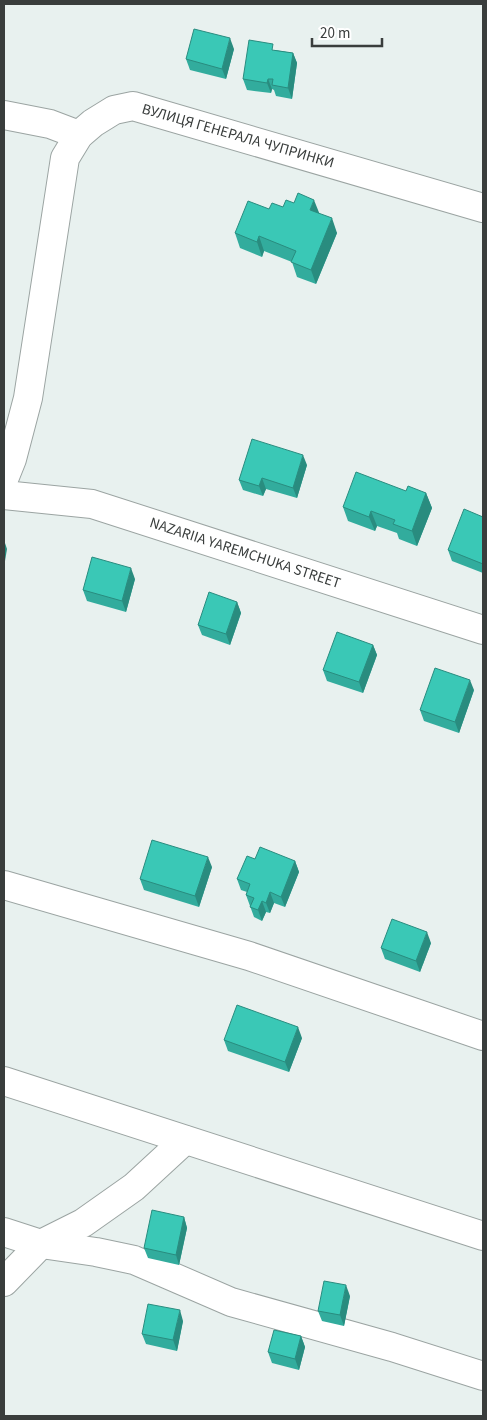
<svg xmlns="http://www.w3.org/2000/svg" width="487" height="1420" font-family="'Source Sans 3',sans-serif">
	<rect width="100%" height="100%" fill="#e8f1ef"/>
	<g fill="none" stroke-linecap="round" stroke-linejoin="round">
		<!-- minor casing -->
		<g stroke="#9ba4a2" stroke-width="30">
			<g id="minor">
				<path d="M4 115 50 124 79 135"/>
				<path d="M4 479 12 459 28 398 65 158 79 135 93 123 114 110 133 106 483 208"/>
				<path d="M4 495 92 504 483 630"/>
				<path d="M4 885 249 956 483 1036"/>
				<path d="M4 1081 483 1236"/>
				<path d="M4 1232 41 1244 96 1252 134 1260 231 1302 392 1347 483 1376"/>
				<path d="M4 1282 41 1244 83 1223 134 1187 185 1140"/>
			</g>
		</g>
		<!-- minor -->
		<use href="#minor" stroke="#fff" stroke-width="28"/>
	</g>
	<!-- wall -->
	<g fill="#32ac9d">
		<path d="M234 49 226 79 190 70 186 59Z"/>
		<path d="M275 50 293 53 297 63 292 99 276 96 274 90 272 89 271 93 247 90 243 79Z"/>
		<path d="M283 207 319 213 337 233 316 284 297 277 292 262 264 251 262 257 240 248 235 233 269 209Z"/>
		<path d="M307 465 297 498 266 489 263 496 243 490 239 480Z"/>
		<path d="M406 491 426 493 432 508 417 546 399 539 397 533 377 526 375 531 348 521 343 507Z"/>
		<path d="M483 517V573L452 561 448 550Z"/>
		<path d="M135 579 126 612 87 601 83 590Z"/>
		<path d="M237 602 241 613 230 645 202 635 198 625Z"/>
		<path d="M373 645 377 655 363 693 327 681 323 670Z"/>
		<path d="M474 690 459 733 424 721 420 710Z"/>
		<path d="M255 859 295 861 299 872 285 907 274 903 270 913 266 912 262 921 254 917 246 895 247 892 241 890 237 879Z"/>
		<path d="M212 867 199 907 144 890 140 879Z"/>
		<path d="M431 943 420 972 385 959 381 948Z"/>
		<path d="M302 1038 289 1072 228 1051 224 1040Z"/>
		<path d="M184 1217 187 1228 179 1265 148 1258 144 1248Z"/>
		<path d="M350 1296 344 1326 322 1321 318 1311Z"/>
		<path d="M183 1321 177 1351 146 1344 142 1334Z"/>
		<path d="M301 1336 305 1347 299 1370 272 1363 268 1352Z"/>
	</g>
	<!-- shaded-wall -->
	<g fill="#298c7f">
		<path d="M230 38 234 49 226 79 222 69Z"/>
		<path d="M293 53 297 63 292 99 288 88Z"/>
		<path d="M268 79 272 89 271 93 267 83Z"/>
		<path d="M314 200 320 215 310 210Z"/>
		<path d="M332 218 337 233 316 284 311 270Z"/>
		<path d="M259 236 264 251 262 257 257 242Z"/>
		<path d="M303 455 307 465 297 498 293 488Z"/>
		<path d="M262 478 266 489 263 496 259 486Z"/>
		<path d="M426 493 432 508 417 546 412 531Z"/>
		<path d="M371 511 377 526 375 531 369 517Z"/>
		<path d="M4 540 7 549 4 567Z"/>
		<path d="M131 568 135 579 126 612 122 601Z"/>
		<path d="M237 602 241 613 230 645 226 634Z"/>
		<path d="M373 645 377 655 363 693 359 682Z"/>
		<path d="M470 680 474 690 459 733 455 722Z"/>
		<path d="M208 857 212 867 199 907 195 896Z"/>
		<path d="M295 861 299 872 285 907 281 897Z"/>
		<path d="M270 892 274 903 270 913 266 903Z"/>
		<path d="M262 901 266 912 262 921 258 910Z"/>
		<path d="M427 932 431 943 420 972 416 961Z"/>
		<path d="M298 1027 302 1038 289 1072 285 1062Z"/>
		<path d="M184 1217 187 1228 179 1265 176 1255Z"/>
		<path d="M346 1285 350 1296 344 1326 340 1315Z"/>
		<path d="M180 1310 183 1321 177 1351 173 1340Z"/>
		<path d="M301 1336 305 1347 299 1370 295 1359Z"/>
	</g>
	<!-- building -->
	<g fill="#3ac8b6" stroke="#298c7f">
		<path d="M194 29 230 38 222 69 186 59Z"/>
		<path d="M249 40 273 44 272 50 293 53 288 88 272 85 273 79H268L267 83 243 79Z"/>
		<path d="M298 193 314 200 310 210 332 218 311 270 291 262 296 251 259 236 257 242 235 233 248 201 269 209 272 203 283 207 286 200 294 203Z"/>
		<path d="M252 439 303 455 293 488 262 478 259 486 239 480Z"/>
		<path d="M356 472 406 491 408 486 426 493 412 531 393 524 395 520 371 511 369 517 343 507Z"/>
		<path d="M464 509 483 517V564L448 550Z"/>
		<path d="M92 557 131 568 122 601 83 590Z"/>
		<path d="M209 592 237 602 226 634 198 625Z"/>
		<path d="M337 632 373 645 359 682 323 670Z"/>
		<path d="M435 668 470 680 455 722 420 710Z"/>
		<path d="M152 840 208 857 195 896 140 879Z"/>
		<path d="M260 847 295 861 281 897 270 892 266 903 262 901 258 910 250 907 254 898 246 895 250 884 237 879 247 856 255 859Z"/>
		<path d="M392 919 427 932 416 961 381 948Z"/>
		<path d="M237 1005 298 1027 285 1062 224 1040Z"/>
		<path d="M152 1210 184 1217 176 1255 144 1248Z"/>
		<path d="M324 1281 346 1285 340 1315 318 1311Z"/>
		<path d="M148 1304 180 1310 173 1340 142 1334Z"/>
		<path d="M274 1330 301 1336 295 1359 268 1352Z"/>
	</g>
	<g text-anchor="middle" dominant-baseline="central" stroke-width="4" stroke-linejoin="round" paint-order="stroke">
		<!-- street labels -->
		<g font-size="15" fill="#393d3c" stroke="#fff">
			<text transform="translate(238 136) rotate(16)">ВУЛИЦЯ ГЕНЕРАЛА ЧУПРИНКИ</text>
			<text transform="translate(245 553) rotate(18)">NAZARIIA YAREMCHUKA STREET</text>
		</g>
	</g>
	<!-- border -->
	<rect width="487" height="1420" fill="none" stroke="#393d3c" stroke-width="10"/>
	<!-- scale -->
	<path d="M312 38v8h70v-8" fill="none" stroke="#393d3c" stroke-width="2.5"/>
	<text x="320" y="38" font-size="15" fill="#393d3c" stroke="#ffffff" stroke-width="4" paint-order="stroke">20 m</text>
</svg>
